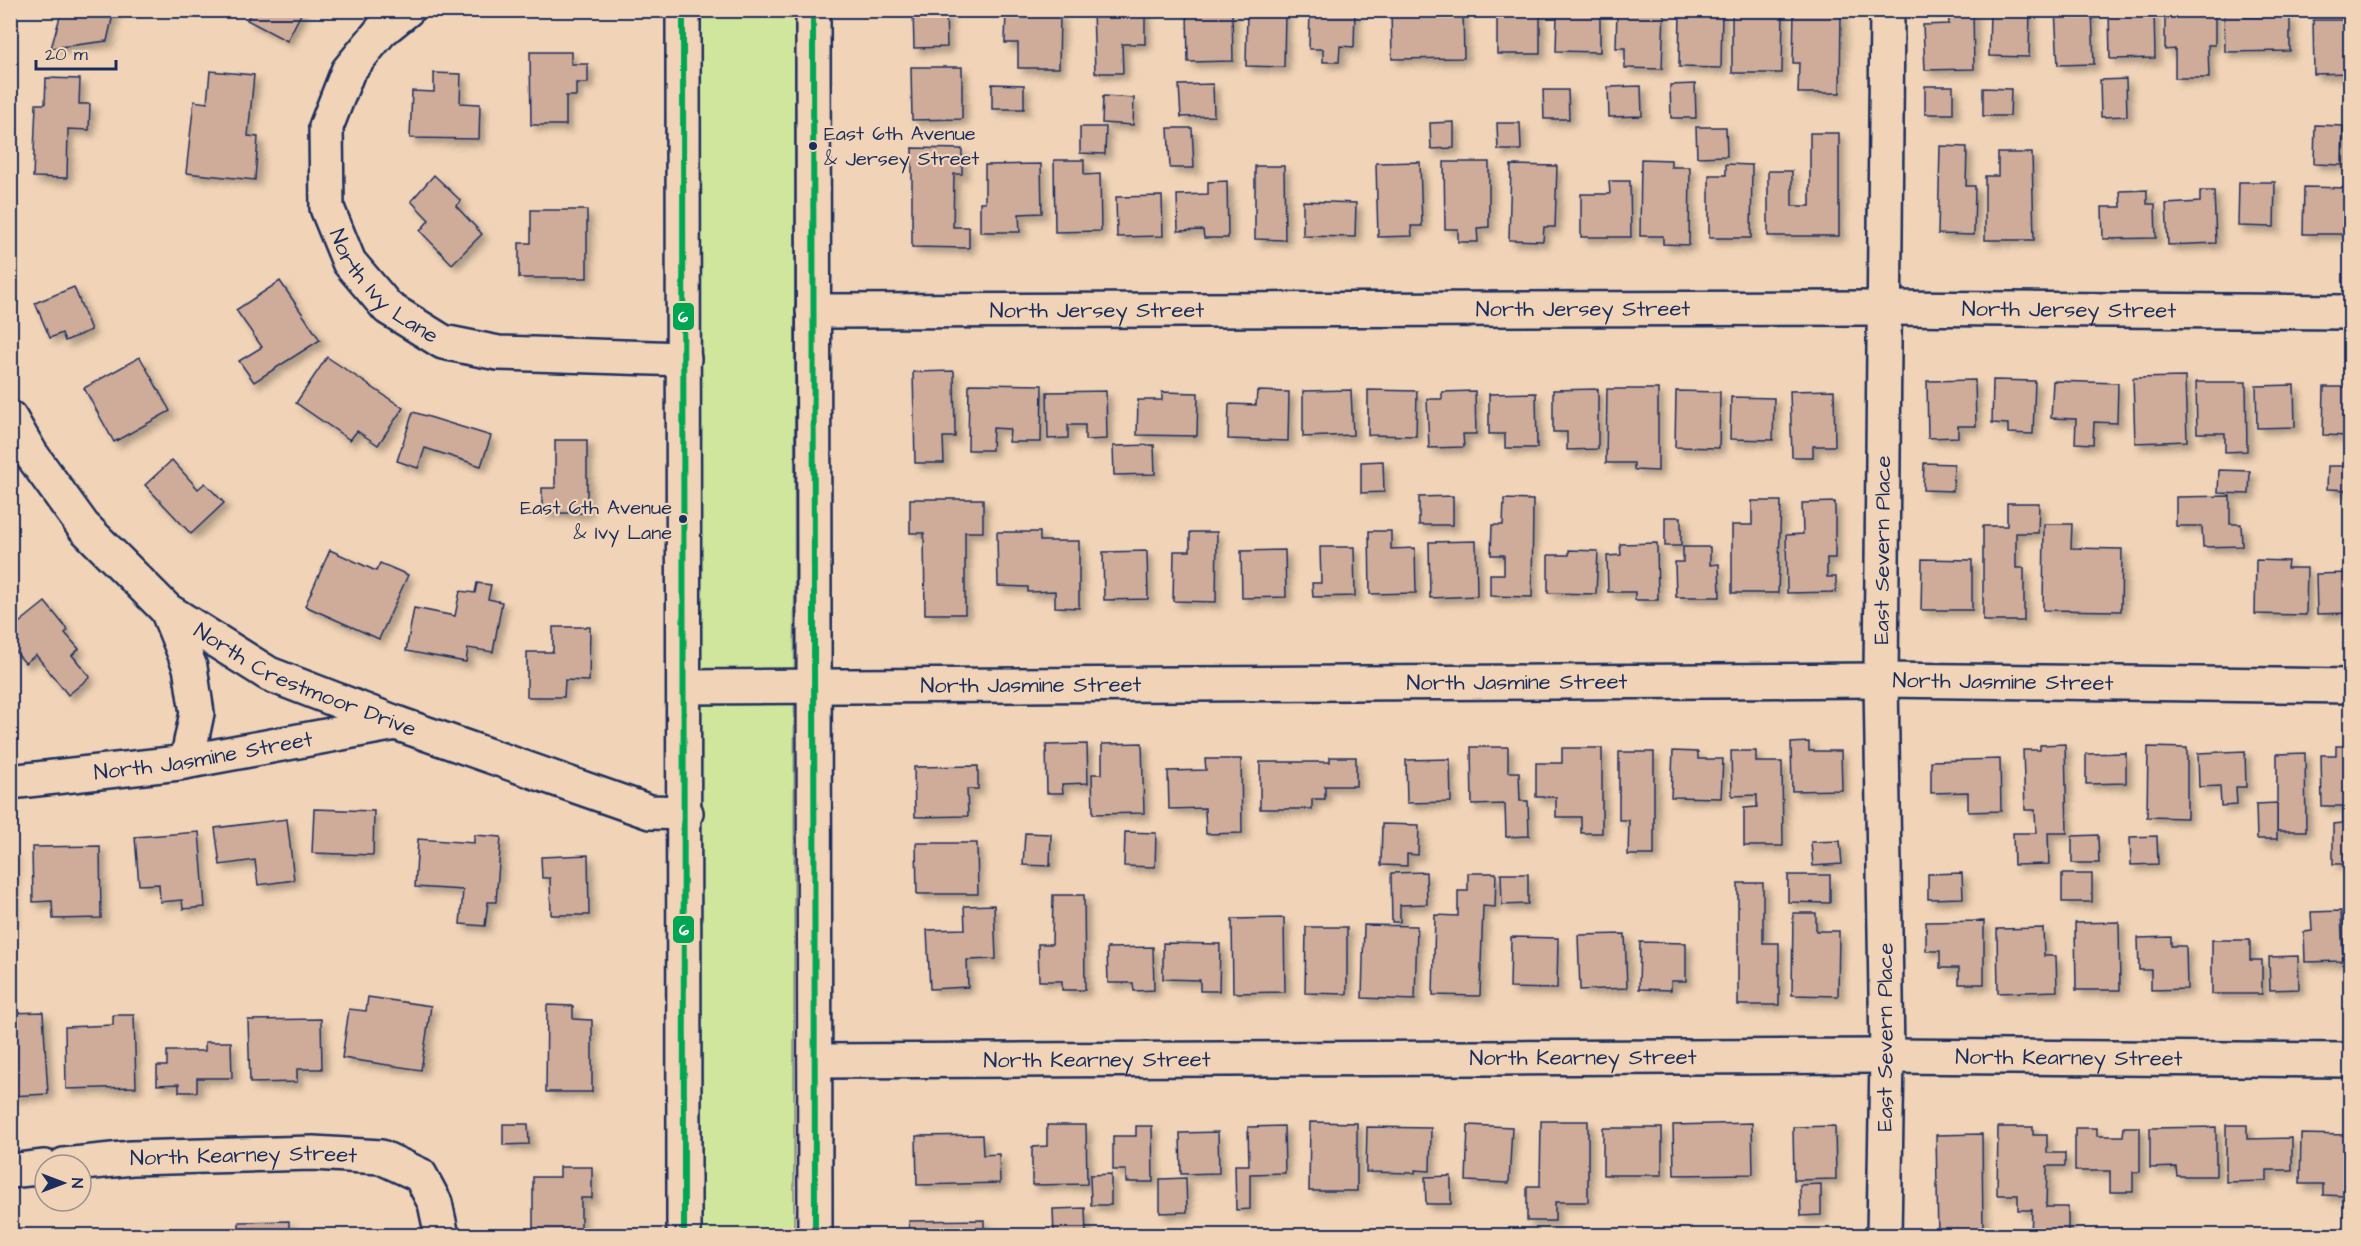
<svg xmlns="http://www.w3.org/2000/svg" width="2361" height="1246" font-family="'Architects Daughter',sans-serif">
	<defs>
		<filter id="shadow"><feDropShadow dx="5.5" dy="5.5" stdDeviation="3" flood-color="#0004"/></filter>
	</defs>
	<rect width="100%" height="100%" fill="#f1d4b7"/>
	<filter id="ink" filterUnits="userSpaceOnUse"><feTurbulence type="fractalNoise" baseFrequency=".0167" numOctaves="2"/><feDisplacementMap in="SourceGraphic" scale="12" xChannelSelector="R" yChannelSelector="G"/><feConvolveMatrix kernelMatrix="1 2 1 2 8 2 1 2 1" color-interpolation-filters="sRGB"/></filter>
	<g filter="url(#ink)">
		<!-- green -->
		<path fill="#d0e69c" stroke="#768a7d" stroke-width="1.5" d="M696 11H795L794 1235 695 1236Z"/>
		<!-- building -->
		<g fill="#cfab99" stroke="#1b2f5e" stroke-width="1.5" filter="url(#shadow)">
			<path d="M62 10H114L107 41 51 48Z"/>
			<path d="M252 10H303L287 41 247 20Z"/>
			<path d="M913 10H946L947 47 914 48Z"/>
			<path d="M1006 10H1047V14H1060L1059 68H1018V43H1005Z"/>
			<path d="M1093 10H1145V44H1122L1123 73H1095Z"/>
			<path d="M1187 10H1232L1233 61 1188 62Z"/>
			<path d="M1247 10H1285L1284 67 1246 66Z"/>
			<path d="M1310 10H1355L1354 47 1340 46 1339 62H1323V49H1309Z"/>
			<path d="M1391 10H1463L1464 58 1392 59Z"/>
			<rect x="1497" y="10" width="43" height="44"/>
			<path d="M1617 10H1664L1662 69 1625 68V48H1616Z"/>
			<path d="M1680 10H1722L1721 68 1679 67Z"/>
			<path d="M1732 10H1783L1782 73H1732Z"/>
			<path d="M1794 10H1841L1840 93H1798L1799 63H1793Z"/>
			<path d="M1948 10H1973L1974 69 1925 70 1923 25 1949 24Z"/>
			<path d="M1990 10H2030L2029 57 1989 56Z"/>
			<path d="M2055 10H2092L2094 64 2058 65Z"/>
			<path d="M2109 10H2154L2155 58 2110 59Z"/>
			<path d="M2165 10H2215V45H2208L2209 78H2175V49L2165 50Z"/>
			<path d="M2224 10H2244V17H2290V51L2225 52Z"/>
			<path d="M2348 10H2350V73L2314 74 2313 20H2348Z"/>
			<path d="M1557 13 1600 14V52L1556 51Z"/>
			<path d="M530 52H571V64H588V83H576V96H566V125H531Z"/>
			<path d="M911 67H962V119L912 120Z"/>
			<path d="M210 71 254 75 248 136 258 137 255 180 186 173 194 101 207 103Z"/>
			<path d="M434 73 461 74 460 103 480 104 479 139 410 138 412 91 434 92Z"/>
			<path d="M46 78 80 79 79 104H90L89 130 68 129 67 178 33 177 36 104H45Z"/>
			<path d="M2126 79 2127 116 2101 117 2100 80Z"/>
			<path d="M992 84 1024 85V109H992Z"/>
			<path d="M1213 84 1214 116 1181 117 1179 85Z"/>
			<path d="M1695 84 1696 118H1671L1670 85Z"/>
			<path d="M1641 86 1642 116 1609 117 1608 87Z"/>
			<rect x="1925" y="86" width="28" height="28"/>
			<path d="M1983 88 2011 89 2010 116H1983Z"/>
			<path d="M1543 90H1568L1569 119H1544Z"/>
			<path d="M1103 96 1134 98 1133 125 1102 123Z"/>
			<path d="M1454 122V148L1431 149 1430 123Z"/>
			<path d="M1497 123H1520L1521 150H1498Z"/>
			<path d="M2315 125 2343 126 2342 165 2314 164Z"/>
			<path d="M1080 127H1106L1105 154 1080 153Z"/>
			<path d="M1696 127H1726L1727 156 1697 157Z"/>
			<path d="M1168 128H1192L1194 168H1170Z"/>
			<path d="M1810 133H1839V236H1768V171H1792V206H1810Z"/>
			<path d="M1940 146 1967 147 1966 186H1975L1974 235 1938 234Z"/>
			<path d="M912 148 962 149V174H954L953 227H969V248L912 247Z"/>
			<path d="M1998 153H2032L2034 240H1985V176H1998Z"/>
			<path d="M1641 159 1671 160V167H1690L1689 245 1663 244V236H1640Z"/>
			<path d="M1054 160H1084V175L1100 174 1101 231 1055 232Z"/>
			<path d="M1420 162 1422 226H1411L1412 236 1378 237 1376 163Z"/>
			<path d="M1444 162H1489V227L1477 228 1478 242H1458V229H1445Z"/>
			<path d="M1041 164 1042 213 1019 214 1020 232H980V202H985V165Z"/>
			<path d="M1726 164 1752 165 1751 238H1709V175H1726Z"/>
			<path d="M1511 165 1557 166 1555 227H1544L1543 241 1509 240Z"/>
			<path d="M1255 166H1284L1285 240 1255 239Z"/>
			<path d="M434 175 461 201 456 206 482 234 452 264 420 231 429 220 411 201Z"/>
			<path d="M1227 181 1228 238H1204L1203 230 1178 231 1177 195 1208 194V182Z"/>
			<path d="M1609 181H1630L1631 237H1581V194H1610Z"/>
			<path d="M2239 182H2275L2274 227 2238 226Z"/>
			<path d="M2304 187 2350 188V234H2303Z"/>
			<path d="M2147 190V204H2155L2156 238 2103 239 2102 207H2121L2120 191Z"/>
			<path d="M2200 191H2214L2216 243 2168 245 2166 204 2200 202Z"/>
			<path d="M1162 196 1163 236 1117 237 1116 197Z"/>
			<path d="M1303 201 1356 203 1355 237 1303 236Z"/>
			<path d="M531 210H587V278H519V243H531Z"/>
			<path d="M280 281 320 340 254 382 239 361 262 347 236 310Z"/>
			<path d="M74 287 91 330 65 341 62 333 50 338 35 303Z"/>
			<path d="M140 357 170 411 114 442 84 388Z"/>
			<path d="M327 357 403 408 378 445 357 431 350 440 296 403Z"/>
			<path d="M954 371 955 437H943L944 463H915L913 372Z"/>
			<path d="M2185 377 2187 441 2135 443 2133 378Z"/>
			<path d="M1975 380 1976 426H1958V437L1928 438 1927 381Z"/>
			<path d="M1993 380 2035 381 2033 434 2008 433V424L1992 423Z"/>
			<path d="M2053 381 2118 383 2117 423 2094 422 2093 444 2075 443 2076 419 2051 418Z"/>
			<path d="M2196 382H2246L2247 451 2225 452V433H2197Z"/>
			<path d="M969 384 1042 385 1041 442H1009L1010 429 993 428 992 450H968Z"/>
			<path d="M2294 385 2295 427 2257 428 2256 386Z"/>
			<path d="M2324 387H2350V436L2323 435Z"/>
			<path d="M1598 389V449L1567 450V432H1553V390Z"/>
			<path d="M1607 389H1658V471L1634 470V463H1606Z"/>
			<path d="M1351 390 1353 435 1303 437V391Z"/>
			<path d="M1368 390 1417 391 1416 436 1368 435Z"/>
			<path d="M1834 390 1835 446H1813V457H1792L1790 391Z"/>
			<path d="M1106 391 1107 439 1085 440V425H1068V438L1048 439 1047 392Z"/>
			<path d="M1257 391 1289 392 1288 441 1228 439 1229 404 1256 405Z"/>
			<path d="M1475 391 1476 434H1463L1464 447 1429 448 1427 399H1442V392Z"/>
			<path d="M1676 391 1720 392 1719 448 1675 447Z"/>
			<path d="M1162 392 1198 393 1197 436 1137 435 1138 400H1162Z"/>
			<path d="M1536 393 1537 448H1505V434H1489V394Z"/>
			<path d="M1731 397 1774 398 1773 440 1730 439Z"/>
			<path d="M413 412 491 436 481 466 425 448 418 468 397 461Z"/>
			<path d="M555 440H587V513H542V488H555Z"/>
			<path d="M1154 445 1155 474 1114 475 1113 446Z"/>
			<path d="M172 460 198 489 205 483 224 503 191 534 145 485Z"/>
			<path d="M1383 461 1384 492 1361 493V462Z"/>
			<path d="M1924 463 1954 464 1953 491 1923 490Z"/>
			<path d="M2328 466H2350V490L2327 489Z"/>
			<path d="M2219 470 2250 471 2249 494 2218 493Z"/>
			<path d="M1453 496V525H1419V497Z"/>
			<path d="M2230 496V524H2241L2242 546 2203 547 2202 526H2176V497Z"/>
			<path d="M910 499H983V532H965V614H925L924 533H910Z"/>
			<path d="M1504 499 1533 500 1532 597 1490 596V574H1504V555H1491L1492 525H1503Z"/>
			<path d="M1752 501H1781L1778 593H1732V525H1752Z"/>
			<path d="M1835 502V558H1827V577H1836V592L1787 593 1786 535 1803 534 1802 503Z"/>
			<path d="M2007 503H2039L2038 533H2016V568H2024V621H1983V526H2007Z"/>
			<rect x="1665" y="517" width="16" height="29"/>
			<path d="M2044 524H2072L2071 548 2122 549 2121 611 2043 610Z"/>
			<path d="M1369 531H1391V549L1415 548 1416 593 1370 594Z"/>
			<path d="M997 532H1040V541H1079V608L1055 607V591L1028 592V587L998 586Z"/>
			<path d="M1190 532H1217L1216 602 1173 601 1174 551H1190Z"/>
			<path d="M1476 541 1477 596 1430 598 1429 542Z"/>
			<path d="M1657 543 1658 600H1635V592H1608L1607 556 1621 555 1620 544Z"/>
			<path d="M1320 547H1354L1355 596 1313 597 1312 583H1321Z"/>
			<path d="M1683 547H1710V565L1719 564 1720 597H1676L1675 562H1683Z"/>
			<path d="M330 550 376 571 380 563 408 575 379 639 305 606Z"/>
			<path d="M1285 550 1286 597 1242 598 1241 551Z"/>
			<path d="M1569 550 1598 551 1596 594 1548 593V555H1569Z"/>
			<path d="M1147 551 1148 599 1104 600 1103 552Z"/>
			<path d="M1922 559 1972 560V610H1921Z"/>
			<path d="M2256 560 2288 561 2287 568H2307L2306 615 2255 614Z"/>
			<path d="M2350 573V613L2317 614 2316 574Z"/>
			<path d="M477 583 491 585 488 599 502 602 493 652 468 648 466 662 406 651 414 608 455 616 460 591 475 593Z"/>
			<path d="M45 602 68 630 65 633 79 649 72 655 90 677 68 695 36 655 25 663 10 645V630Z"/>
			<path d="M553 627H590L589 681 565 680 564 697H527V652H553Z"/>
			<path d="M1809 742V751H1841L1842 790 1792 791 1791 743Z"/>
			<path d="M1142 743 1144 813 1093 814 1092 774H1102V744Z"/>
			<path d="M1087 744 1088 783 1062 784 1063 793H1047L1046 745Z"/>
			<path d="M2065 744 2067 833H2048L2049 864 2014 865 2013 833H2036L2035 810H2025L2023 750H2040V745Z"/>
			<path d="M2336 746H2350V864H2333V824L2343 823V806H2322L2321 755H2336Z"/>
			<path d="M1471 747H1508V772H1519L1520 801H1528L1529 836 1506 837 1505 804 1472 805Z"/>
			<path d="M2148 747 2187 748V818L2147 817Z"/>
			<path d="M1562 748H1602V833H1581V817H1556V797H1536V763H1562Z"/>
			<path d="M1673 751 1698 752V759H1723L1721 798 1671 797Z"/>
			<path d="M1731 751H1756V762H1782L1783 846H1744V808L1757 807V795L1732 796Z"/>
			<path d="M2245 751 2246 787H2236L2237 805 2221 806 2220 786 2199 787 2198 753Z"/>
			<path d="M1619 752H1654V855H1628L1629 820H1619Z"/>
			<path d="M2126 753V783L2086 784V754Z"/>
			<path d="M2305 753 2306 831H2277V754Z"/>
			<path d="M1330 757H1356V786H1325V799H1312V809H1260V762H1330Z"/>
			<path d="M1205 759H1241L1242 833 1206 834 1205 808 1169 809 1168 771 1206 770Z"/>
			<path d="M1450 759 1451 802 1407 803 1406 760Z"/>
			<path d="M2000 759 2001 811 1968 812V792L1931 793V761Z"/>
			<path d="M978 766V789H967L968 816 915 817 914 767Z"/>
			<path d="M2277 803V839H2257L2256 804Z"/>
			<path d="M314 809 374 811 373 855 312 853Z"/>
			<path d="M287 819 294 880 258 885 255 860 220 865 215 828Z"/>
			<path d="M1382 824 1419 825 1418 855 1407 854V866L1381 865Z"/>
			<path d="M199 832 205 907 183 909 182 900 160 902 159 884 139 885 135 837Z"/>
			<path d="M1125 832 1156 833 1155 867 1124 866Z"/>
			<path d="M1025 833 1051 834 1050 866 1023 865Z"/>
			<path d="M474 835 501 837 496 902H488L485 926 460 924 463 890 415 887 418 839 474 843Z"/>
			<path d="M2098 835 2099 863H2072V836Z"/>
			<path d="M2157 836 2158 864 2131 865 2130 837Z"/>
			<path d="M1840 841 1842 864 1813 866 1811 842Z"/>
			<path d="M916 843H977L978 894H917Z"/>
			<path d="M100 846 101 918 53 919 52 901 33 902 32 847Z"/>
			<path d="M10 852H13L12 920H10Z"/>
			<path d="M588 855 589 915H551L550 878H542L541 857Z"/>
			<path d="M1426 872 1427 904 1400 905V922H1392L1391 873Z"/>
			<path d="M1468 873H1496L1495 907 1483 906 1480 996 1433 995 1435 915 1458 916V891H1468Z"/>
			<path d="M1962 873 1963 898 1928 899V874Z"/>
			<path d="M1501 874H1528V904L1502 905Z"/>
			<rect x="2062" y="874" width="30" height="28"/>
			<path d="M1788 875H1830V903L1788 902Z"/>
			<path d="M1738 883H1763V943H1779V1005H1738Z"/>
			<path d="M1053 895H1084L1085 990H1062V981H1039L1038 944H1052Z"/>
			<path d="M994 905 996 959 967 960 968 987 930 989 927 930 965 929 964 906Z"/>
			<path d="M2341 911 2343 961 2305 962 2304 932 2312 931 2311 912Z"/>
			<path d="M1793 913H1816V931H1839L1838 996 1792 995Z"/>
			<path d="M1284 918 1285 992 1233 993 1232 919Z"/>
			<path d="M1984 921V984H1959V968H1940V951H1926V922Z"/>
			<path d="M2119 922 2120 990H2076L2075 923Z"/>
			<path d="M1364 925 1417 926 1415 1000 1362 998Z"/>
			<path d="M1306 927H1347V994L1305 993Z"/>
			<path d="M2043 928 2044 956H2056L2057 991 1998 993 1997 929Z"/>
			<path d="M1625 934 1627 988 1580 990 1578 935Z"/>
			<path d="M1511 937 1558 938 1557 989 1510 988Z"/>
			<path d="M2171 937V946H2186L2187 989 2151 990V970H2139L2138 938Z"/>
			<path d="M2212 940H2250V960H2262V994H2212Z"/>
			<path d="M1640 942 1686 943V981H1671V990L1639 989Z"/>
			<path d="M1163 943 1220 944 1219 991H1200V980L1163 979Z"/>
			<path d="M1153 947 1154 990 1134 991 1133 983H1108L1107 948Z"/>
			<path d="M2298 956 2299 989 2270 990 2269 957Z"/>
			<path d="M368 997 431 1006 421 1070 342 1058 349 1009 366 1011Z"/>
			<path d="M547 1005 573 1006V1019L592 1020V1092H546Z"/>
			<path d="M43 1012 48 1094 10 1096V1013Z"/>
			<path d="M113 1015H134L136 1087 66 1089 65 1027 113 1025Z"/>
			<path d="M321 1019 322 1069H297V1082L250 1083 248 1020Z"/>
			<path d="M205 1042H231L232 1078H197V1092H179V1084L157 1085V1066H167V1051H205Z"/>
			<path d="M1541 1121H1588V1202H1555V1221H1527V1186H1540Z"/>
			<path d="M1310 1122 1357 1123V1191H1309Z"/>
			<path d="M1752 1123 1753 1174 1674 1175 1673 1125Z"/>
			<path d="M503 1124H528L529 1144 503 1145Z"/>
			<path d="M1047 1125H1086L1087 1184 1032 1185V1147L1047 1146Z"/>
			<path d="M1468 1125 1512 1127 1509 1183 1466 1181Z"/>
			<path d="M2226 1125H2247V1139L2292 1138V1170H2267V1181L2226 1182Z"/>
			<path d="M1136 1126H1152L1153 1182H1126V1170H1113V1136H1136Z"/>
			<path d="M1284 1126 1285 1173 1250 1174V1209L1236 1210 1235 1165H1249L1248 1127Z"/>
			<path d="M1835 1126 1836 1179 1794 1180 1793 1127Z"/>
			<path d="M1367 1127 1431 1128 1430 1171 1415 1170V1173L1366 1172Z"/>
			<path d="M1998 1127H2033V1135H2047V1153H2065V1166H2047L2046 1207H2068V1236H2031L2032 1210H2018V1195H1997Z"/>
			<path d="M2124 1127H2140V1172H2133V1192H2110V1171H2075V1128H2097V1136H2123Z"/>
			<path d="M2216 1127V1176H2177L2176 1167 2150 1168V1128Z"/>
			<rect x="1603" y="1128" width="59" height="47"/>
			<path d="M1218 1132 1219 1173 1181 1174 1180 1133Z"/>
			<path d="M1982 1134 1983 1236H1938L1936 1135Z"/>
			<path d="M2301 1134 2348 1135 2347 1196 2323 1195V1184H2300Z"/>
			<path d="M982 1135 983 1155 999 1154 1000 1183 917 1185 916 1136Z"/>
			<path d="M560 1167H592V1198H581V1236H504V1231H533V1177H560Z"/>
			<path d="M1111 1174V1205H1091L1090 1175Z"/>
			<path d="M1451 1176V1204H1426L1425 1177Z"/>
			<path d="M1186 1178 1187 1212 1160 1213V1179Z"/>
			<path d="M1821 1184V1215L1801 1216 1800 1185Z"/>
			<path d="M1085 1208 1086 1236H1054L1053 1209Z"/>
			<path d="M984 1220V1236H910L909 1221Z"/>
			<path d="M289 1221V1236H239V1222Z"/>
			<path d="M217 1230V1236H127V1233Z"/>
		</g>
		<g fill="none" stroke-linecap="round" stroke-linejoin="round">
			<!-- minor casing -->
			<g stroke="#1b2f5e" stroke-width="38">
				<g id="minor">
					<path id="s1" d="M407 10 381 31 348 71 326 127 327 208 349 262 388 308 443 342 498 353 684 359"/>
					<path id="s2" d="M813 311 1883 308 2350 312"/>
					<path id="s3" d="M10 418 31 454 83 526 167 610 269 674 396 723 650 812 686 813"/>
					<path d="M167 610 190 667 197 713 187 761"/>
					<path id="s4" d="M685 687 1881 680 2350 686"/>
					<path id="s5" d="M10 782 179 763 396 723"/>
					<path id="s6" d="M815 1061 1887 1056 2350 1060"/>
					<path id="s7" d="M64 1165 132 1158 313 1153 381 1157 420 1175 435 1203 442 1236"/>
					<path d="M10 1171 45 1167"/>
					<path id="s8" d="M1884 1236 1887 1056 1881 680 1887 10"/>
				</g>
			</g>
			<!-- major casing -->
			<g stroke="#1b2f5e" stroke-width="38">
				<g id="major">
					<path d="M683 10 684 1236"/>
					<path d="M813 10 815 1236"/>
				</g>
			</g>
			<!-- minor -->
			<use href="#minor" stroke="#f1d4b7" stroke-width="33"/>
			<!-- major -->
			<use href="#major" stroke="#f1d4b7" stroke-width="33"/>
			<!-- bus-1 casing -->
			<g stroke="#f1d4b7" stroke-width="10">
				<g id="bus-1">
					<path d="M683 10 684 1236"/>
					<path d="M813 10 815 1236"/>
				</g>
			</g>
			<!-- bus-1 -->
			<use href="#bus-1" stroke="#00a651" stroke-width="6"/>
		</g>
	</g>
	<!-- markers -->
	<g fill="#1b2f5e" stroke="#f1d4b7" stroke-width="2">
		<circle cx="813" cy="146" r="5"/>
		<circle cx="683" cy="519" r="5"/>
	</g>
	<g text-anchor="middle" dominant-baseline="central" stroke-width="4.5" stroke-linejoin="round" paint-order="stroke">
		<!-- bus labels -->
		<g font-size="20" fill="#1b2f5e" stroke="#f1d4b7" text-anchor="start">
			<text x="824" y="134">East 6th Avenue<tspan x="824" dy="25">&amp; Jersey Street</tspan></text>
			<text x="672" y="508" text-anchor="end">East 6th Avenue<tspan x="672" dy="25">&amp; Ivy Lane</tspan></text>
		</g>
		<!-- street labels -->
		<g font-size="22" fill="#1b2f5e" stroke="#f1d4b7">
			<text stroke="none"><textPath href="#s1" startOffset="326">North Ivy Lane</textPath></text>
			<text stroke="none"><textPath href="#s2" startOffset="770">North Jersey Street</textPath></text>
			<text stroke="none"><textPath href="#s2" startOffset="1256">North Jersey Street</textPath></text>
			<text stroke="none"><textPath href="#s2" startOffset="284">North Jersey Street</textPath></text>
			<text stroke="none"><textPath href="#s8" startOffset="686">East Severn Place</textPath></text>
			<text stroke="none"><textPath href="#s3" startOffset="405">North Crestmoor Drive</textPath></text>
			<text stroke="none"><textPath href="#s4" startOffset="1318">North Jasmine Street</textPath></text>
			<text stroke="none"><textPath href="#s4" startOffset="832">North Jasmine Street</textPath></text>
			<text stroke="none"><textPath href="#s4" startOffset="346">North Jasmine Street</textPath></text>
			<text stroke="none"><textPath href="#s5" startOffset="195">North Jasmine Street</textPath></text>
			<text transform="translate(1885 1037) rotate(-90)">East Severn Place</text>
			<text stroke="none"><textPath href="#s6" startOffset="768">North Kearney Street</textPath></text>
			<text stroke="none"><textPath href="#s6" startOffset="1254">North Kearney Street</textPath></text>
			<text stroke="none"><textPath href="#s6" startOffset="282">North Kearney Street</textPath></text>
			<text stroke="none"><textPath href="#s7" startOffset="180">North Kearney Street</textPath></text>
		</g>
	</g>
	<g stroke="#f1d4b7" stroke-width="2">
		<rect x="672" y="302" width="23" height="29" rx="6" fill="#00a651"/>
		<rect x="672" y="915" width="23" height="29" rx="6" fill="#00a651"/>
	</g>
	<g font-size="16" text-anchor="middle" font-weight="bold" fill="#fff">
		<text x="683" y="322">6</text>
		<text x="684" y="935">6</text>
	</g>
	<!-- margin -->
	<rect width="2361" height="1246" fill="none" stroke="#f1d4b7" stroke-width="36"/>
	<rect x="18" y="18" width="2325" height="1210" fill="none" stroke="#1b2f5e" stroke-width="2" filter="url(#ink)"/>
	<!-- north arrow -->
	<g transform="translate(63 1183) rotate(90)"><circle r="28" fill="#f1d4b7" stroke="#9b9293" stroke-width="1.5"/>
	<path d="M0-4.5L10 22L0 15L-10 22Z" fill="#1b2f5e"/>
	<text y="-9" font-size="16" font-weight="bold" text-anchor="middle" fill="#1b2f5e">N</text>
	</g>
	<!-- scale -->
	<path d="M36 60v9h80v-9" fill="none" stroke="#1b2f5e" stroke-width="3"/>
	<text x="45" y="60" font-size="18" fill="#1b2f5e" stroke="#f1d4b7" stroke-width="4.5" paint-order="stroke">20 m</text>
</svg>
